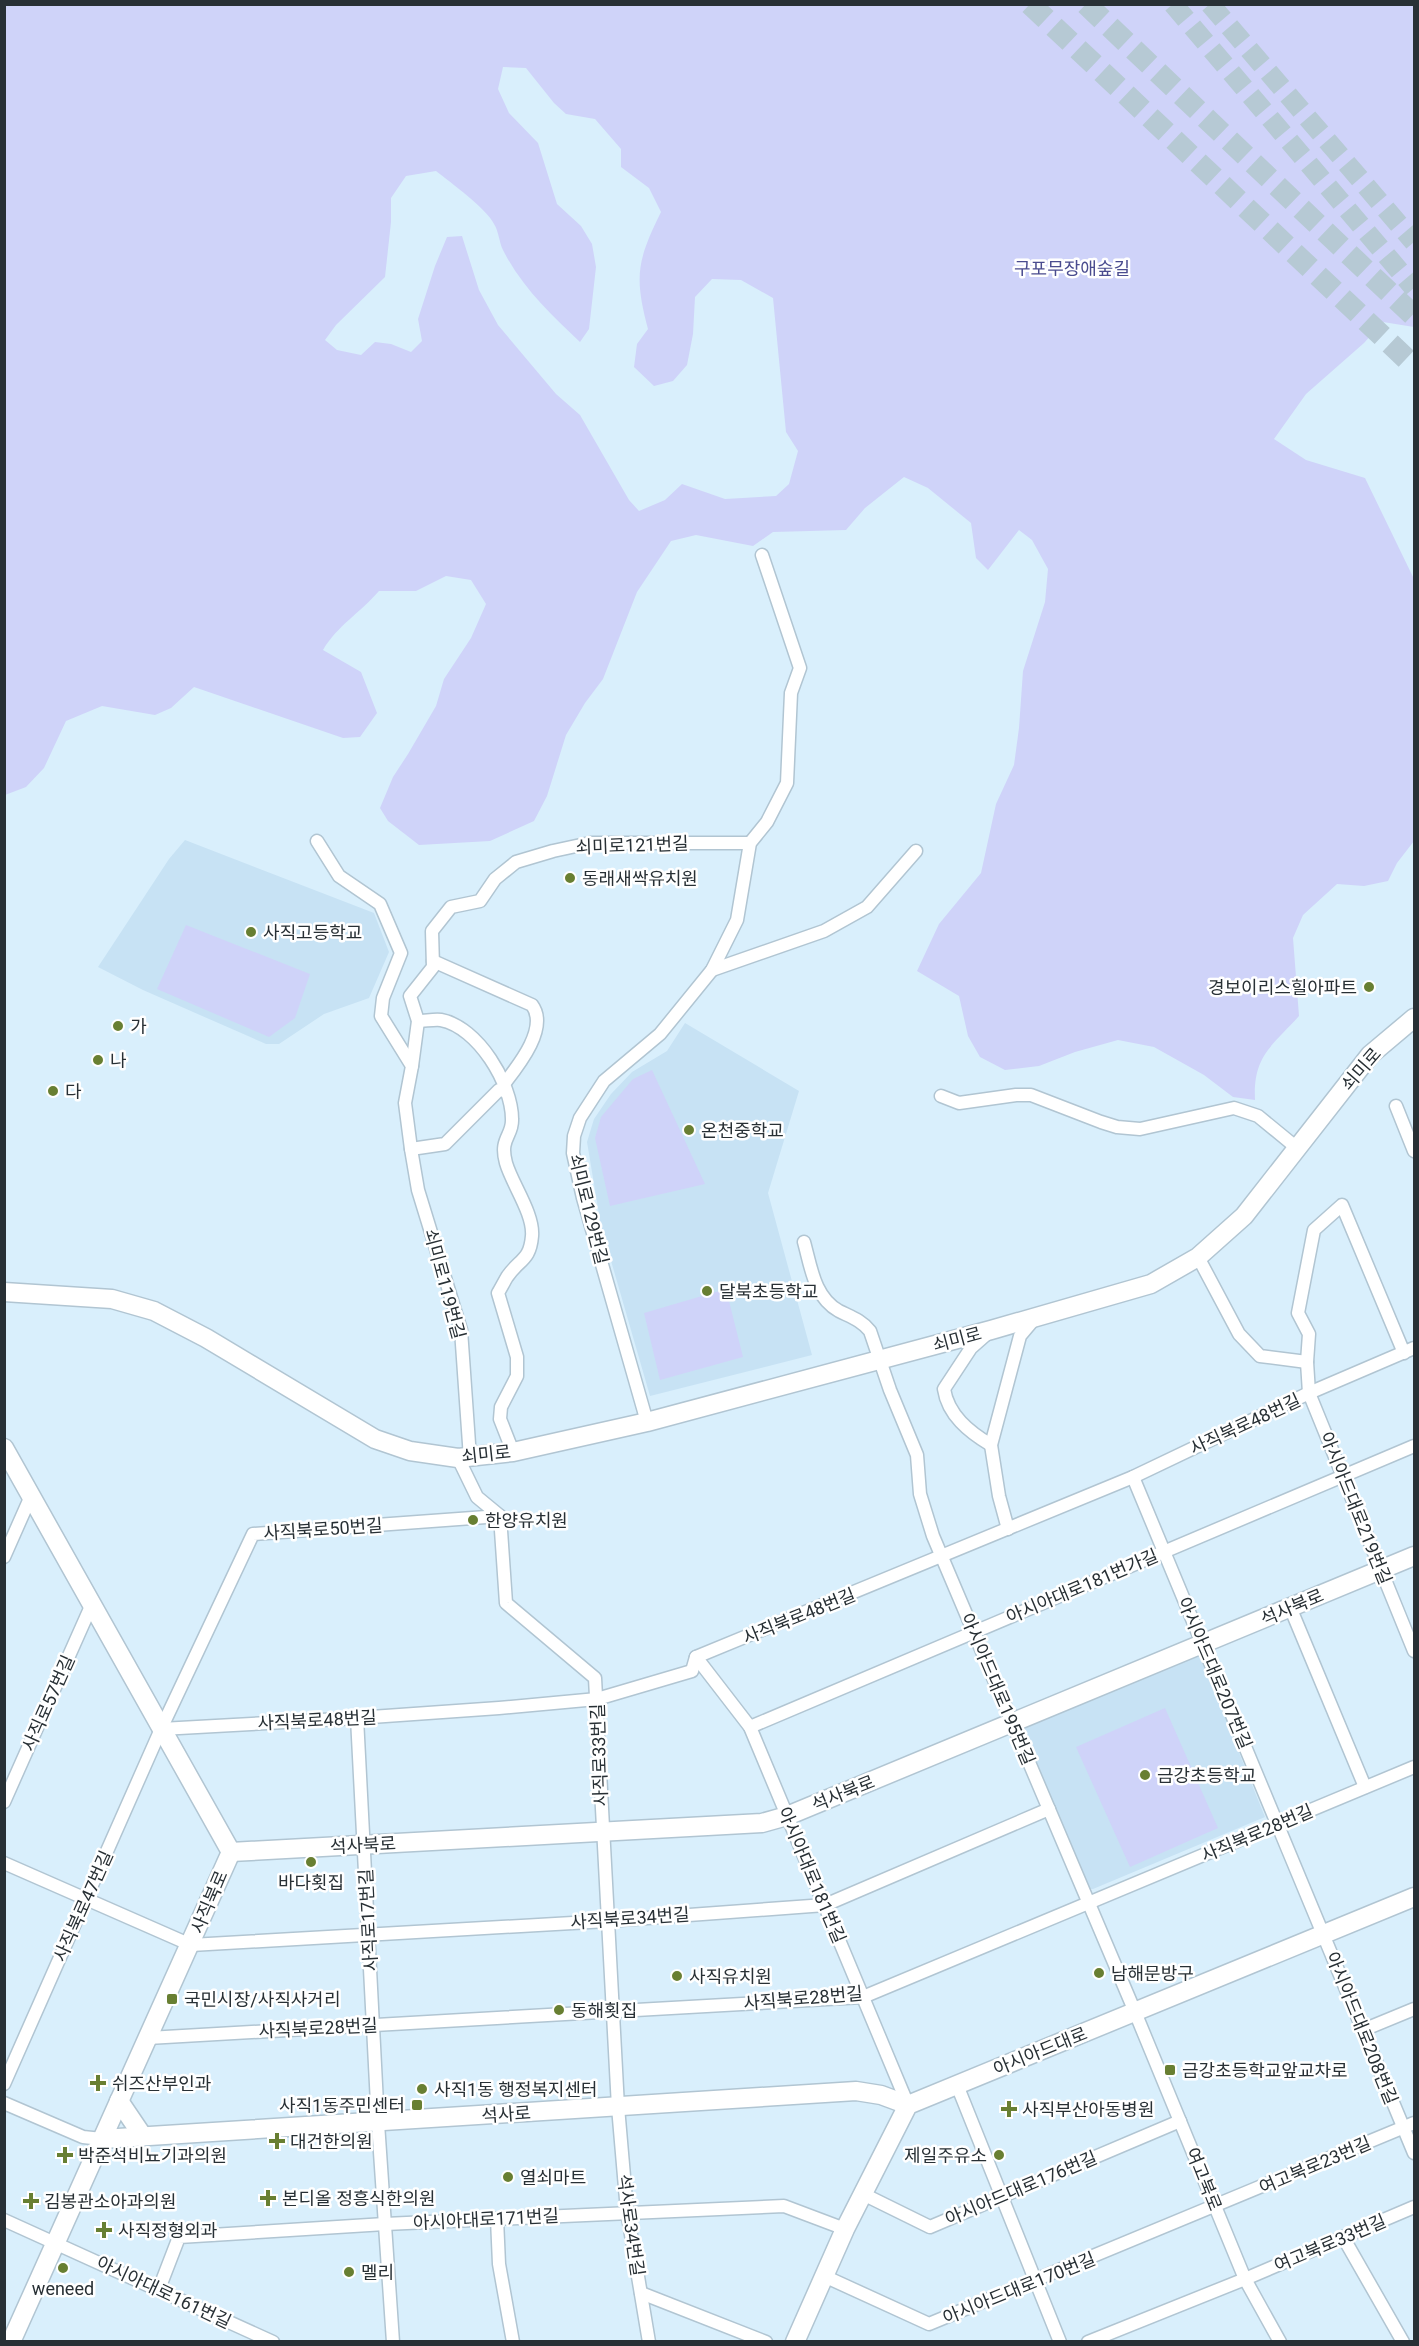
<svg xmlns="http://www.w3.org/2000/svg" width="1419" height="2346" font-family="Roboto,'Noto Sans KR',sans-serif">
	<rect width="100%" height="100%" fill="#d9effc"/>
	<!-- built -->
	<g fill="#c7e2f4">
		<path d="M185 840 374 913 389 952 369 998 324 1014 279 1044H266L143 990 98 967 169 859Z"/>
		<path d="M685 1023 799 1091 768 1193 812 1355 650 1396 601 1226 587 1142 594 1119 611 1094 632 1072 667 1051Z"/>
		<path d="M1198 1651 1265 1817 1093 1889H1088L1023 1733 1026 1728Z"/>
	</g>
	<!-- green -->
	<g fill="#cfd3f9" fill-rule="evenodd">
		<path d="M4 5H1414V327L1383 322 1364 343 1306 394 1274 439 1306 460 1365 478 1414 579V841L1397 863 1388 881 1364 886 1337 884 1303 915 1293 938 1299 1016C1271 1047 1253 1056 1255 1100L1233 1097 1204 1075 1154 1047 1118 1040 1075 1052 1039 1066 1005 1070 980 1057 968 1036 959 996 917 971 939 924 981 873 996 804 1014 765 1019 728 1023 671 1045 602 1048 569 1032 540 1019 530 988 570 976 558 971 523 928 488 904 477 865 508 846 530 773 532 753 546 696 535 671 541 637 592 603 679 585 703 566 735 547 796 534 821 490 841 419 845 388 821 380 808 393 777 408 754 436 706 444 679 471 638 486 604 471 580 446 576 416 591H379C361 612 337 626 323 650L361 672 377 713 360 737 343 738 194 687 171 708 155 715 102 706 66 721 44 768 26 787 5 795ZM503 67 526 68 554 103 566 114 595 119 621 149V167L649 188 661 212C637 261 634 276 648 329L637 344 634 367 654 386 673 381 687 365 693 334 695 297 712 279 741 280 773 298 786 432 798 451 789 484 776 496 725 499 682 484 665 500 639 511 629 500 580 415 556 394 498 325 479 290 462 236 447 237 435 266 418 319 422 341 411 352 391 344 375 342 361 355 337 350 325 340 336 325 385 277 391 222V198L406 176 436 171C450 182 487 209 494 224 499 232 499 242 503 250 521 286 551 315 580 342L589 329 596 267 592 244 581 226 557 204 538 143 509 113 498 89Z"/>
		<path d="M186 925 310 974 295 1018 269 1037 157 989Z"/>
		<path d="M652 1070 705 1184 610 1206 595 1138 601 1117 633 1079Z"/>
		<path d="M726 1289 743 1357 660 1380 644 1313Z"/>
		<path d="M1165 1708 1218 1828 1130 1867 1076 1747Z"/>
	</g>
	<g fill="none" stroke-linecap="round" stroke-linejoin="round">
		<!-- primary-tunnel -->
		<g stroke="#b6c9d4" stroke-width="20" stroke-dasharray="20 10" stroke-linecap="butt">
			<path d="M1173 4 1414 288"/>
			<path d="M1210 4 1414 242"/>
		</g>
		<!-- highway-tunnel -->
		<g stroke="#b6c9d4" stroke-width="22" stroke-dasharray="22 11" stroke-linecap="butt">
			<path d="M1030 4 1414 366"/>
			<path d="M1086 4 1414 316"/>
		</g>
		<!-- street casing -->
		<g stroke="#b1c5d2" stroke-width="15">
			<g id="street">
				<path d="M317 841 339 876 380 904 401 953 383 998 381 1016 412 1066 405 1103 411 1149 418 1190 461 1330 470 1458"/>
				<path d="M433 961 532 1005C549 1028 518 1066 504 1084"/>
				<path d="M712 970 824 931 867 907 916 851"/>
				<path d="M418 1021C425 1021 435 1019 441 1020 478 1027 512 1084 512 1119 513 1136 499 1138 506 1163 512 1184 534 1214 532 1236 530 1261 519 1259 507 1277 504 1282 501 1288 498 1293L517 1357V1376L501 1407 500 1419 513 1452"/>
				<path d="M412 1066 418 1021 410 996 433 967 432 931 451 907 480 901 495 879 516 862 553 851 590 843H750"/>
				<path d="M941 1096 959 1103 1016 1095H1031L1101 1122 1117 1127 1140 1129 1234 1108 1258 1116 1297 1148"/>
				<path d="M1396 1106 1414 1151"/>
				<path d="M411 1149 445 1144 499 1090 505 1091"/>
				<path d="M804 1242C811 1267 814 1297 839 1311 851 1317 861 1320 870 1331L890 1390 917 1455 920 1494 933 1536 1135 2012 1245 2279 1280 2342"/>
				<path d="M1198 1257 1239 1334 1260 1356 1307 1362"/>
				<path d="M988 1333 971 1348 944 1389C948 1415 969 1432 991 1445"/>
				<path d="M1404 1353 1342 1205 1314 1230 1298 1313 1309 1334 1307 1362 1309 1393 1414 1651"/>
				<path d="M647 1422 583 1198 573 1153 574 1136 580 1118 604 1081 660 1034 712 970 737 920 750 843 767 822 787 783 791 693 800 668 762 555"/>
				<path d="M458 1458 477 1497 500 1516 506 1603 595 1678 618 2107 627 2211 649 2342"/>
				<path d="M1133 1477 1414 2153"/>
				<path d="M1008 1529 999 1496 991 1445 1020 1336 1036 1317"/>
				<path d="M4 1557 31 1496"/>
				<path d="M1290 1607 1365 1787"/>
				<path d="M696 1657 750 1727 908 2105"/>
				<path d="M357 1718 378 2123 393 2342"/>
				<path d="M750 1727 1414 1446"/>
				<path d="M161 1729 357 1718 499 1708 597 1699 692 1671 696 1657 1133 1477 1309 1393 1414 1348"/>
				<path d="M4 1802 92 1604"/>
				<path d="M4 1863 191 1945 607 1921 825 1905 1049 1809"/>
				<path d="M1363 2030 1414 2009"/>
				<path d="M148 2038 863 1997 1414 1767"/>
				<path d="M4 2084 161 1729 253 1534 500 1516"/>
				<path d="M957 2085 1060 2342"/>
				<path d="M4 2103 83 2137 102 2139"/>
				<path d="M863 2194 930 2227 1180 2121"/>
				<path d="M497 2219 499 2264 513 2342"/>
				<path d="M4 2220 273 2342"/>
				<path d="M1343 2237 1403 2342"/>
				<path d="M824 2276 929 2324 1414 2123"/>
				<path d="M159 2289 179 2237 385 2224 784 2206 845 2229"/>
				<path d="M641 2293 766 2342"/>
				<path d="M1088 2342 1245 2279 1414 2207"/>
			</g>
		</g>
		<!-- secondary casing -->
		<g stroke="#b1c5d2" stroke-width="21">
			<g id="secondary">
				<path d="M4 1292 112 1299 154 1311 206 1338 375 1439 410 1451 458 1458 513 1452 647 1422 991 1330 1151 1284 1198 1257 1244 1216 1370 1055 1414 1018"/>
				<path d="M4 1448 231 1852"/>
				<path d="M231 1852 762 1823 787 1816 1414 1556"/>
				<path d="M119 2101 142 2135"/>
				<path d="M102 2139 856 2091 881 2095 908 2105"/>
				<path d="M11 2342 231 1852"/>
				<path d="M795 2342 845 2229 908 2105 1414 1897"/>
			</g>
		</g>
		<!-- street -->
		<use href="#street" stroke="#fff" stroke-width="12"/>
		<!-- secondary -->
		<use href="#secondary" stroke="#fff" stroke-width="18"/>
	</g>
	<!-- markers -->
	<g fill="#687f32" stroke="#fff" stroke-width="2">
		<circle cx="570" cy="878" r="6"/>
		<circle cx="251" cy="932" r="6"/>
		<circle cx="1369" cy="987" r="6"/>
		<circle cx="118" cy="1026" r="6"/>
		<circle cx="98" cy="1060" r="6"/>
		<circle cx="53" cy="1091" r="6"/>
		<circle cx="689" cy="1130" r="6"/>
		<circle cx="707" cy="1291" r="6"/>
		<circle cx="473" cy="1520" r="6"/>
		<circle cx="1145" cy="1775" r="6"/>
		<circle cx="311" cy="1862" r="6"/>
		<circle cx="1099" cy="1973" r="6"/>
		<circle cx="677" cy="1976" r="6"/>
		<rect x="166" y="1993" width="12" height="12" rx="3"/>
		<circle cx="559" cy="2010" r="6"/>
		<rect x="1164" y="2064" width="12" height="12" rx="3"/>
		<path d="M95 2074h6v6h6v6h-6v6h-6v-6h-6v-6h6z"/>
		<circle cx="422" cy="2089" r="6"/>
		<rect x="411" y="2099" width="12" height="12" rx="3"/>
		<path d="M1006 2100h6v6h6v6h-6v6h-6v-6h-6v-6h6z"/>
		<path d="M274 2132h6v6h6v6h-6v6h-6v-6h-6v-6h6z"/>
		<path d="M62 2146h6v6h6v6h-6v6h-6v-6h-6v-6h6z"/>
		<circle cx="999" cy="2155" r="6"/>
		<circle cx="508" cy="2177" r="6"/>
		<path d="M265 2189h6v6h6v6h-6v6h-6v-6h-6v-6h6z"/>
		<path d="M28 2192h6v6h6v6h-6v6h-6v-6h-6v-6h6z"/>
		<path d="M101 2221h6v6h6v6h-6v6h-6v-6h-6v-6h6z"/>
		<circle cx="63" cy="2268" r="6"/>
		<circle cx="349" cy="2272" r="6"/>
	</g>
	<g text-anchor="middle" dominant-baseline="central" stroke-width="5" stroke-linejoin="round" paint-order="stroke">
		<!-- park labels -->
		<g font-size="18" fill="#4a4c8f" stroke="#fff">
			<text x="1072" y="268">구포무장애숲길</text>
		</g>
		<!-- street labels -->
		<g font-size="18" fill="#283035" stroke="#fff">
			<text transform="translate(632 845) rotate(-2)">쇠미로121번길</text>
			<text transform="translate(1361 1069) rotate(-49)">쇠미로</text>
			<text transform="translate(589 1209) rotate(76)">쇠미로129번길</text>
			<text transform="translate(445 1284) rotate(75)">쇠미로119번길</text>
			<text transform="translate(957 1339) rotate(-15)">쇠미로</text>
			<text transform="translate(1245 1424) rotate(-25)">사직북로48번길</text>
			<text transform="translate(486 1454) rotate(-6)">쇠미로</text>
			<text transform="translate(1356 1508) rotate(68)">아시아드대로219번길</text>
			<text transform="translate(323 1529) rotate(-4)">사직북로50번길</text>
			<text transform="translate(1082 1586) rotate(-23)">아시아대로181번가길</text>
			<text transform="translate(1292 1607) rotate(-23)">석사북로</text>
			<text transform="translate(799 1616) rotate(-22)">사직북로48번길</text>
			<text transform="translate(1215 1673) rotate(67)">아시아드대로207번길</text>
			<text transform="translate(998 1689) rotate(67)">아시아드대로195번길</text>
			<text transform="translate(48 1703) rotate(-66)">사직로57번길</text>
			<text transform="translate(317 1720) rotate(-3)">사직북로48번길</text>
			<text transform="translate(599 1755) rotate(-92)">사직로33번길</text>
			<text transform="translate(843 1793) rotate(-22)">석사북로</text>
			<text transform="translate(1257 1833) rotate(-23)">사직북로28번길</text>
			<text transform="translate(363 1845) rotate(-3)">석사북로</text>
			<text transform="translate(812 1875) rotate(67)">아시아대로181번길</text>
			<text transform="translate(209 1902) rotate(-67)">사직북로</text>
			<text transform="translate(83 1906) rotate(-66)">사직북로47번길</text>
			<text transform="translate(630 1918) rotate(-4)">사직북로34번길</text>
			<text transform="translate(368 1920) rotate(-93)">사직로17번길</text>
			<text transform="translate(803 1998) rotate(-5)">사직북로28번길</text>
			<text transform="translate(318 2028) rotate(-3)">사직북로28번길</text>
			<text transform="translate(1362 2028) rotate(68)">아시아드대로208번길</text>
			<text transform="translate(1040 2051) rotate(-22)">아시아드대로</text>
			<text transform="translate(506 2114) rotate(-4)">석사로</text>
			<text transform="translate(1315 2165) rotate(-23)">여고북로23번길</text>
			<text transform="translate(1204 2179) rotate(68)">여고북로</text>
			<text transform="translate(1021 2188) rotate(-23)">아시아드대로176번길</text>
			<text transform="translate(486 2219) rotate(-3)">아시아대로171번길</text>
			<text transform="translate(631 2225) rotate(82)">석사로34번길</text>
			<text transform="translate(1330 2243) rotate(-23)">여고북로33번길</text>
			<text transform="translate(1019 2288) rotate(-22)">아시아드대로170번길</text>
			<text transform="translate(164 2292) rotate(25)">아시아대로161번길</text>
		</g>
		<!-- poi labels -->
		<g font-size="18" fill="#283035" stroke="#fff" text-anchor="start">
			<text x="582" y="878">동래새싹유치원</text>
			<text x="263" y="932">사직고등학교</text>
			<text x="1357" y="987" text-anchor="end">경보이리스힐아파트</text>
			<text x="130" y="1026">가</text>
			<text x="110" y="1060">나</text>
			<text x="65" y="1091">다</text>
			<text x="701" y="1130">온천중학교</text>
			<text x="719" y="1291">달북초등학교</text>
			<text x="485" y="1520">한양유치원</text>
			<text x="1157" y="1775">금강초등학교</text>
			<text x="311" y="1882" text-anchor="middle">바다횟집</text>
			<text x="1111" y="1973">남해문방구</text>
			<text x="689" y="1976">사직유치원</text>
			<text x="184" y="1999">국민시장/사직사거리</text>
			<text x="571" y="2010">동해횟집</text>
			<text x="1182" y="2070">금강초등학교앞교차로</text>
			<text x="112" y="2083">쉬즈산부인과</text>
			<text x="434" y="2089">사직1동 행정복지센터</text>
			<text x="405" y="2105" text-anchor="end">사직1동주민센터</text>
			<text x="1022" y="2109">사직부산아동병원</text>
			<text x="290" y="2141">대건한의원</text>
			<text x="78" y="2155">박준석비뇨기과의원</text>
			<text x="987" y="2155" text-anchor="end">제일주유소</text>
			<text x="520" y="2177">열쇠마트</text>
			<text x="282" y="2198">본디올 정흥식한의원</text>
			<text x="44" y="2201">김봉관소아과의원</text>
			<text x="118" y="2230">사직정형외과</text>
			<text x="361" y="2272">멜리</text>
			<text x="63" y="2288" text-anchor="middle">weneed</text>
		</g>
	</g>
	<!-- border -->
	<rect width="1419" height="2346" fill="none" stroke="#283035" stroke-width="12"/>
</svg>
